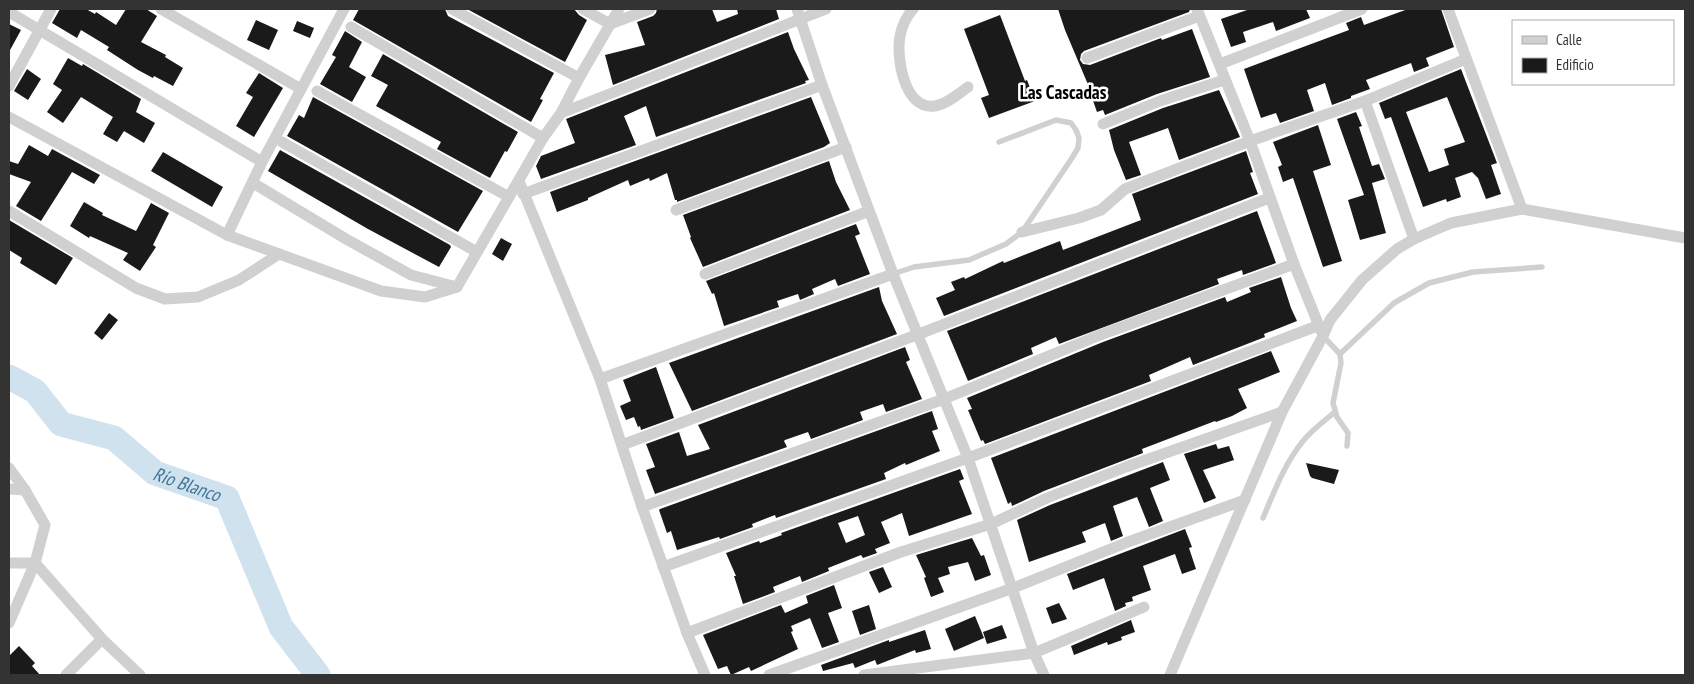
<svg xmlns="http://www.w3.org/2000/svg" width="1694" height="684" font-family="'PT Sans Narrow',sans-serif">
	<rect width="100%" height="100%" fill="#fff"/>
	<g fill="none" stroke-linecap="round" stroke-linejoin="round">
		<!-- river -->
		<path stroke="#cfe2ee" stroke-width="25" id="s1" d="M9 377 35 391 61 424 114 438 155 473 227 498 281 627 318 675"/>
	</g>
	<!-- building -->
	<g fill="#1a1a1a" fill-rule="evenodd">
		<path d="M60 9H86L95 14 96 12 116 25 126 9H146L157 16 141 42 166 55 165 57 183 68 173 86 154 76 153 78 138 70 107 50 109 47 81 30 77 38 52 23Z"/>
		<path d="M359 9H445L448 16 554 73 540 99 543 100 531 122 353 20Z"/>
		<path d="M467 9H574L579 15 587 20 565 62Z"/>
		<path d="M657 9H712L717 22 738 14 737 9H776L779 19 613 85 605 55 645 45 637 22 653 16 656 13Z"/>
		<path d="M1058 9H1190L1189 12 1084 51 1081 54 1080 60 1083 64 1090 65 1161 38 1162 40 1192 29 1210 77 1157 94 1105 115 1103 110 1097 112 1091 95 1092 94 1065 30Z"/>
		<path d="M1250 9H1306L1310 18 1276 31 1273 22 1243 32 1246 42 1231 47 1221 19Z"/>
		<path d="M1408 9H1441L1454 47 1426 58 1429 66 1414 72 1411 63 1366 80 1370 89 1351 96V98L1332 105 1325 83 1307 90 1314 111 1280 123 1276 113 1261 118 1244 69 1349 30 1346 23 1361 17 1364 25Z"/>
		<path d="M1000 15 1025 81 1027 80 1035 101 989 118 981 98 989 95 964 29Z"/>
		<path d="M256 20 278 30 269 50 247 40Z"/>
		<path d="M297 21 314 28 310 38 293 31Z"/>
		<path d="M9 24 21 30 9 52Z"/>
		<path d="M345 31 362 42 349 67 366 77 352 102 320 84 336 57 332 55Z"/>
		<path d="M788 32 794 49 809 80 805 81 806 83 656 137 646 106 624 116 636 145 541 179 536 166 541 156 575 143 566 119Z"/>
		<path d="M383 54 518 132 507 152 505 151 490 178 437 149 441 142 376 106 388 85 371 76Z"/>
		<path d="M68 58 82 66 83 64 141 99 136 112 155 123 144 143 124 131 117 142 103 134 113 117 81 97 63 123 47 112 62 90 53 84Z"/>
		<path d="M27 69 41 79 28 100 14 91Z"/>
		<path d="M1461 69 1497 163 1491 165 1501 194 1486 199 1478 178 1472 172 1455 178 1461 197 1447 202 1446 199 1423 207 1391 117 1385 119 1379 103ZM1447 97 1465 142 1444 149 1449 165 1429 172 1406 112Z"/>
		<path d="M259 73 283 88 254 137 236 126 253 97 246 93Z"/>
		<path d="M1219 90 1240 137 1179 160 1168 128 1129 142 1141 175 1126 180 1114 150 1109 130 1163 108Z"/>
		<path d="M313 97 483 191 458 232 287 136 299 115 304 118Z"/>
		<path d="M811 97 830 143 824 147 677 202V200H675L667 173 650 181 649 178 630 186 628 180 588 198V200L557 212 550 192Z"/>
		<path d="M1356 112 1362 126 1359 127 1372 166 1379 164 1385 179 1372 183 1386 233 1360 240 1348 200 1364 195 1337 119Z"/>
		<path d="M1318 125 1331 165 1313 171 1342 261 1323 267 1293 178 1283 182 1278 167 1282 165 1273 142Z"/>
		<path d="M29 145 48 156 52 149 100 175 94 184 72 172 41 221 16 206 31 182 9 174V161L18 164Z"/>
		<path d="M280 150 450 245 451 247 439 267 368 229 268 171Z"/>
		<path d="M1246 151 1253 172 1250 173 1258 194 944 316 936 298 955 290 951 282 964 277 965 279 1003 261 1004 263 1024 255 1060 241 1063 250 1141 220 1132 194Z"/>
		<path d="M163 152 223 187 212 207 151 171Z"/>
		<path d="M829 161 836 182 850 210 703 267 690 238 691 237 683 215Z"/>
		<path d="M84 202 103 213 102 215 136 231 151 203 169 213 153 245 156 247 140 271 123 260 128 253 90 236 89 238 70 226Z"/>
		<path d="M1257 211 1276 263 1243 275 1242 270 1217 279 1219 284 1059 344 1056 337 1031 348 1033 354 968 381 947 331Z"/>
		<path d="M9 220 73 258 56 285 20 263 22 258 9 250Z"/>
		<path d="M856 224 860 234 855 236 870 274 838 286 835 279 812 289 814 294 800 300 798 294 777 301 779 307 724 326 714 293 712 294 706 281Z"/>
		<path d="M501 238 512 244 503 261 492 254Z"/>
		<path d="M1281 277 1291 308 1297 321 1264 334 1265 337 1193 365 1190 357 1149 375 1151 381 985 444 983 440 981 441 968 410 972 409 967 398 1103 342 1225 297 1227 302 1251 292 1249 288Z"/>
		<path d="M879 287 882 301 897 334 692 411 669 363Z"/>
		<path d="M109 313 118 320 102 340 94 333Z"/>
		<path d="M905 347 910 360 906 362 922 399 886 412 883 404 860 412 863 420 811 439 808 432 785 440 784 441 787 447 655 494 646 470 655 467 646 444 679 432 687 456 710 449 698 425Z"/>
		<path d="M1271 351 1280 372 1238 389 1247 408 1232 416 1216 422 1215 421 1142 449 1143 453 1044 491 1012 506 1011 502 1008 504 991 458Z"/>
		<path d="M656 367 674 418 641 430 640 426 638 427 634 417 626 420 620 406 631 401 623 380Z"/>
		<path d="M932 411 938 429 932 431 940 451 906 465 905 463 884 473 886 479 776 518 775 515 752 524 753 527 720 539 719 537 677 550 671 531 667 533 659 510 660 509Z"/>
		<path d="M1216 444 1218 449 1229 446 1234 460 1203 470 1216 498 1204 503 1184 454Z"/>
		<path d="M1163 462 1170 480 1150 488 1163 521 1149 527 1137 497 1113 506 1123 536 1111 541 1105 523 1082 532 1086 542 1029 562 1017 520 1050 505Z"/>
		<path d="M1306 463 1339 470 1334 484 1312 478 1310 476Z"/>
		<path d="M960 469 964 479 959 481 972 514 909 536 902 513 881 522 890 543 875 549 877 553 863 558 861 555 828 568 829 571 802 582 800 576 773 587 775 592 743 604 734 576H736L726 553 759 541 760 543 782 535 781 533ZM858 516 865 535 846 543 838 523Z"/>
		<path d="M1185 529 1192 547 1189 548 1196 569 1182 574 1175 554 1143 566 1151 590 1132 597 1133 601 1125 603 1126 606 1115 611 1104 578 1073 590 1067 574Z"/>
		<path d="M972 538 981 556 984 555 991 575 975 581 968 562 948 567 950 574 938 578 944 592 931 597 924 578 926 577 916 555Z"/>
		<path d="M883 567 892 587 879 593 869 572Z"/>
		<path d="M834 585 842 608 828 613 839 642 822 648 810 618 791 626 793 631 791 632 798 649 751 671 749 667 731 675 727 666 718 669 703 635 781 605 785 613 808 603 806 596Z"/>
		<path d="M1059 603 1067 619 1052 624 1046 608Z"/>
		<path d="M869 605 876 629 860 635 852 611Z"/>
		<path d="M975 616 984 638 954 651 945 629Z"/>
		<path d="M1131 620 1135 632 1121 637 1122 640 1108 645 1107 642 1074 655 1071 646Z"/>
		<path d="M1002 625 1007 638 987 644 983 632Z"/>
		<path d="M925 630 931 649 916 653 915 650 877 665 875 660 855 668 853 663 823 671 821 665 889 640V642Z"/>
		<path d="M19 646 35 663 32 666 40 675H9V656Z"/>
	</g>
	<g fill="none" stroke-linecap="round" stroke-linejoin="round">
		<!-- service -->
		<g stroke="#d0d0d0" stroke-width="5.5">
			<path d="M893 274 914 267 969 260 1006 244 1022 232 1072 158 1078 148 1079 138 1076 130 1071 123 1056 120 999 142"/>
			<path d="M1323 336 1340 354 1341 363 1333 403 1337 417 1348 433 1347 446"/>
			<path d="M1340 354 1394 303 1429 283 1473 272 1542 267"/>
			<path d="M1263 518C1274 492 1285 463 1303 441 1312 430 1324 421 1335 412"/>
		</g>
		<!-- minor -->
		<g stroke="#d0d0d0" stroke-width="11">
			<path d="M161 9 301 89"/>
			<path d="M452 9 579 78"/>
			<path d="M583 9 610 24 650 9"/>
			<path d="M797 9 822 85 893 274 968 458 1034 653 1044 675"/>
			<path d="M913 9C906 17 902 26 900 36 896 58 904 110 935 106 947 104 958 94 968 87"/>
			<path d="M1197 9 1250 141 1294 264 1321 331"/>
			<path d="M1448 9 1522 209"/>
			<path d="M9 12 262 162"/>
			<path d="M351 27 543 138"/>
			<path d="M1087 58 1199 16"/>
			<path d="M1220 64 1362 9"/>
			<path d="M9 86 51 9"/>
			<path d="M317 91 509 197"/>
			<path d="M1365 101 1414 239"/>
			<path d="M561 113 826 9"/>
			<path d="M9 117 227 235 381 291 425 297 457 287 543 138 561 113 579 78 619 9"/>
			<path d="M1103 124 1160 101 1224 80"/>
			<path d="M282 142 477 252"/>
			<path d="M519 181 600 379 642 507 687 633 705 675"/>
			<path d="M253 183 346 239 411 275 457 287"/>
			<path d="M523 194 822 85"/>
			<path d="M676 210 846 147"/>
			<path d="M9 211 136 288 165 299 198 297 239 280 279 254"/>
			<path d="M1022 232 1079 218 1101 210 1125 189 1250 141 1365 101 1466 59"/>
			<path d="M227 235 262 162 344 9"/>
			<path d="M705 274 869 211"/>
			<path d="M600 379 893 274"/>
			<path d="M622 445 919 334 1269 198"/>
			<path d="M9 468 25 490 45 525 35 563 9 623"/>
			<path d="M9 489 25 490"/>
			<path d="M642 507 944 399 1100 335 1294 264"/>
			<path d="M9 563H35L102 639 140 675"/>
			<path d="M663 567 968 458 1317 326"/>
			<path d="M687 633 901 552 991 524 1047 498 1126 467 1282 412"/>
			<path d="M66 675 102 639"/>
			<path d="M769 675 1013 588 1128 542 1245 500"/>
			<path d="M864 675 1034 653 1144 607"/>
			<path d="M1170 675 1282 412 1323 336 1330 320 1362 280 1397 249 1414 239 1451 223 1522 209 1685 238"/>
		</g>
	</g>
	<g text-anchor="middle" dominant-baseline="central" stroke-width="5" stroke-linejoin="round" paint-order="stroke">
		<!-- neighbourhood labels -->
		<g font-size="19" font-weight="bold" fill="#000" stroke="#fff">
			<text x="1063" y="92">Las Cascadas</text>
		</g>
		<!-- water labels -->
		<g font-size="19" font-style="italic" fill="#3f7597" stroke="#fff">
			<text stroke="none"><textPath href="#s1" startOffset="214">Río Blanco</textPath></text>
		</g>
	</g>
	<!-- border -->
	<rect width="1694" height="684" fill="none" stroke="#333333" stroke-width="20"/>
	<!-- legend -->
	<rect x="1512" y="20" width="162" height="65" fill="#ffffff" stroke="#adadad"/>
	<rect x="1522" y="36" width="25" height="8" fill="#d0d0d0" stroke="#adadad"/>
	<text x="1556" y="45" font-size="15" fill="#333333">Calle</text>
	<rect x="1522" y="58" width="25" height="15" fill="#1a1a1a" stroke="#adadad"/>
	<text x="1556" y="70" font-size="15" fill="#333333">Edificio</text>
</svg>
